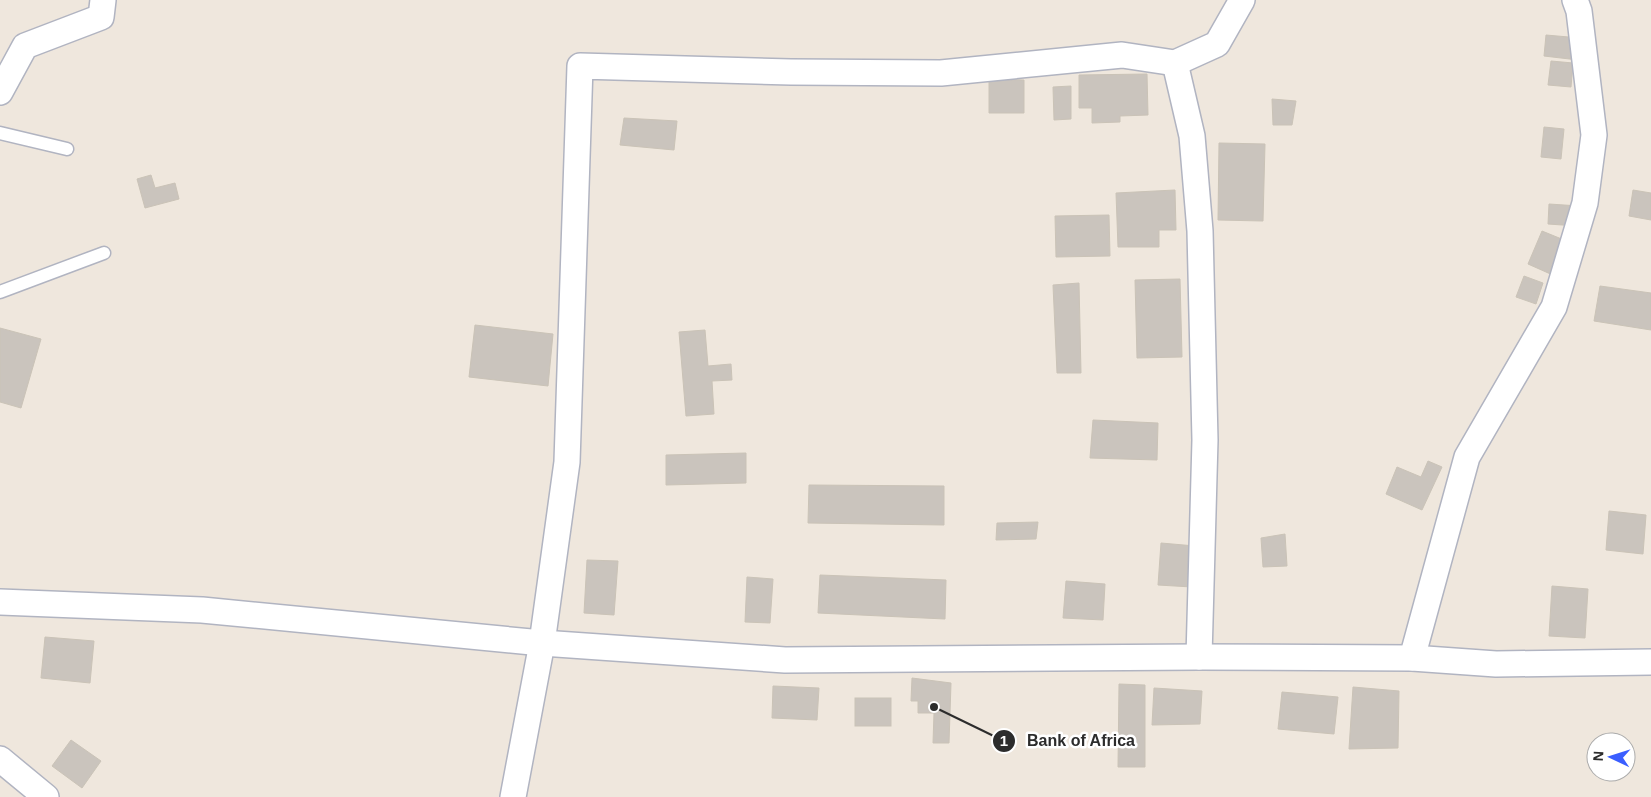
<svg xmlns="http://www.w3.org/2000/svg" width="1651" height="797" font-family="Helvetica,sans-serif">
	<rect width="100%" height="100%" fill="#efe7dd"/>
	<!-- building -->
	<g fill="#cac4bd" stroke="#cac3b7">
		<path d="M1546 35 1580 38 1578 60 1544 56Z"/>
		<path d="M1551 61 1573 63 1571 87 1548 85Z"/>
		<path d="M1147 74 1148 115 1120 116V122L1092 123V108H1079V75Z"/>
		<path d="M989 79 1024 80V113H989Z"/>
		<path d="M1071 86V119L1054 120 1053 87Z"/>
		<path d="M1272 99 1296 101 1292 125H1273Z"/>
		<path d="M624 118 677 121 674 150 620 145Z"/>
		<path d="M1544 127 1564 129 1561 159 1541 157Z"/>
		<path d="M1219 143 1265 144 1263 221 1218 220Z"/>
		<path d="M151 175 155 188 175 183 179 199 145 208 137 179Z"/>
		<path d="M1175 190 1176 230H1159V247H1118L1116 193Z"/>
		<path d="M1633 190 1651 193V220L1629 216Z"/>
		<path d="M1549 204 1579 206 1577 226 1548 224Z"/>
		<path d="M1109 215 1110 256 1056 257 1055 216Z"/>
		<path d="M1542 231 1569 242 1555 276 1528 264Z"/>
		<path d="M1524 276 1543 283 1536 304 1516 297Z"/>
		<path d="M1180 279 1182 357 1137 358 1135 280Z"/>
		<path d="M1079 283 1081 373H1057L1053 285Z"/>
		<path d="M1600 286 1651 293V330L1594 321Z"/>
		<path d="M475 325 553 334 548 386 469 377Z"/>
		<path d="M0 328 41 339 21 408 0 402Z"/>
		<path d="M705 330 708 366 731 364 732 380 712 381 714 414 686 416 679 332Z"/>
		<path d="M1093 420 1158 423 1157 460 1090 458Z"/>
		<path d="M746 453V483L666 485V455Z"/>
		<path d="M1428 461 1442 467 1422 510 1386 494 1397 467 1421 477Z"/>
		<path d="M809 485 944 486V525L808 523Z"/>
		<path d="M1609 511 1646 515 1643 554 1606 550Z"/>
		<path d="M1038 522 1036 539 996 540 997 523Z"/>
		<path d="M1285 534 1287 566 1263 567 1261 538Z"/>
		<path d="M1161 543 1195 546 1192 587 1158 585Z"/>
		<path d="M587 560 618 561 614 615 584 613Z"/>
		<path d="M820 575 946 580 945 619 818 613Z"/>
		<path d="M747 577 773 579 770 623 745 622Z"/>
		<path d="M1066 581 1105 584 1103 620 1063 618Z"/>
		<path d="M1552 586 1588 589 1585 638 1549 636Z"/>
		<path d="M45 637 94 641 90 683 41 678Z"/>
		<path d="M912 678 951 683 949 743H933L934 713H918V701H911Z"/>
		<path d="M1119 684 1145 685V767H1118Z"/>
		<path d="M773 686 819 688 817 720 772 718Z"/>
		<path d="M1353 687 1399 691 1398 748 1349 749Z"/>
		<path d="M1154 688 1202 691 1200 724 1152 725Z"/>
		<path d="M1282 692 1338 697 1334 734 1278 729Z"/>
		<rect x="855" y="698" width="36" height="28"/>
		<path d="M71 740 101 761 82 788 52 766Z"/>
	</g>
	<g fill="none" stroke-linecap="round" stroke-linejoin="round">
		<!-- service casing -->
		<g stroke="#b1b4c1" stroke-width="15">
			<g id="service">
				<path d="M0 133 67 149"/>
				<path d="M0 292 104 253"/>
			</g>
		</g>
		<!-- minor casing -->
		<g stroke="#b1b4c1" stroke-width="28">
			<g id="minor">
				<path d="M1175 63 1192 136 1200 231 1205 440 1199 657"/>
				<path d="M0 92 25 46 101 17 103 0"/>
				<path d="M0 602 202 610 542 643 785 660 1199 657 1412 658 1496 664 1651 662"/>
				<path d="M1412 658 1467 457 1554 307 1585 203 1594 135 1579 11 1575 0"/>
				<path d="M0 759 46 797"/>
				<path d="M513 797 542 643 567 462 580 66 791 72 941 73 1122 55 1175 63 1217 44 1242 0"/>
			</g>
		</g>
		<!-- service -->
		<use href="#service" stroke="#fff" stroke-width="12"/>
		<!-- minor -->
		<use href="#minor" stroke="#fff" stroke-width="25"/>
	</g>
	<!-- callouts -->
	<path fill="none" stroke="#2c2c2c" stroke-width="2" d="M934 707L1004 741"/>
	<g fill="#2c2c2c" stroke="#fff" stroke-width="2">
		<circle cx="934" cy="707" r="5"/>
		<circle cx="1004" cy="741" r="12"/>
	</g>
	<g font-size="15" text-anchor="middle" font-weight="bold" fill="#fff">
		<text x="1004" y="746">1</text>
	</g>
	<g font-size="16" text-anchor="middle" font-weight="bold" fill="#2c2c2c" stroke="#fff" stroke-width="5" stroke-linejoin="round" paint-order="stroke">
		<text x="1081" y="746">Bank of Africa</text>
	</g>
	<!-- north arrow -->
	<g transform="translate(1611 757) rotate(274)"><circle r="24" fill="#ffffff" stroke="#ababab"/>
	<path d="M0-4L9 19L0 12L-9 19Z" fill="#3a5eff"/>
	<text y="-8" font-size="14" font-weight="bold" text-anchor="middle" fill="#2c2c2c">N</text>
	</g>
</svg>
